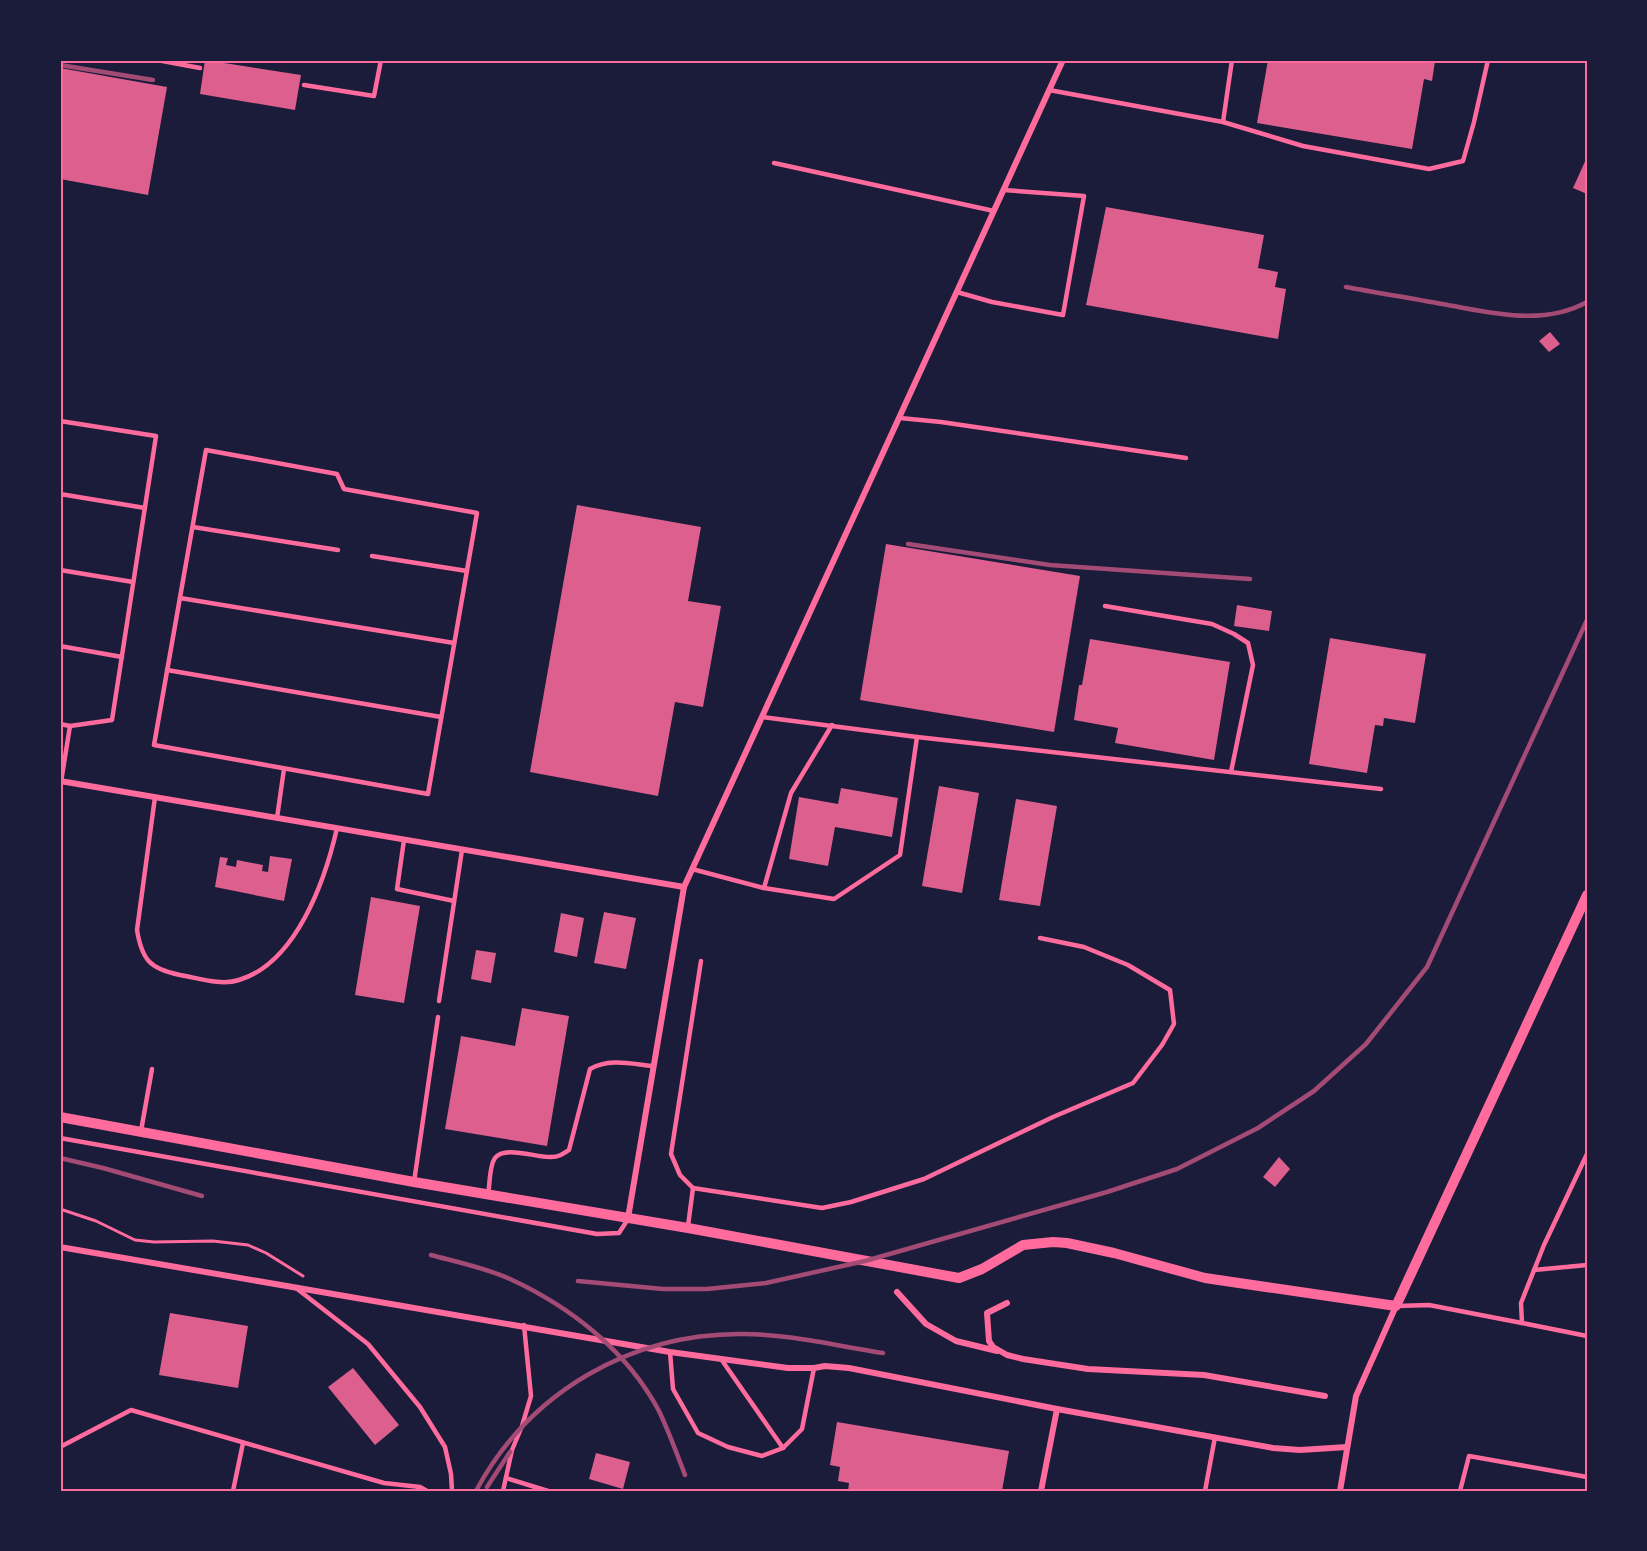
<svg xmlns="http://www.w3.org/2000/svg" width="1647" height="1551" font-family="Karla,sans-serif">
	<rect width="100%" height="100%" fill="#1b1b3a"/>
	<!-- building -->
	<g fill="#dd5f8e">
		<path d="M205 60 301 75 295 110 200 94Z"/>
		<path d="M1268 60 1435 61 1432 81 1424 79 1412 149 1257 123Z"/>
		<path d="M60 68 167 87 148 195 60 179Z"/>
		<path d="M1587 157V194L1573 188Z"/>
		<path d="M1106 207 1264 235 1258 268 1278 272 1275 287 1286 289 1278 339 1086 305Z"/>
		<path d="M1550 332 1560 344 1549 352 1539 341Z"/>
		<path d="M577 505 701 527 688 601 721 606 703 707 675 702 658 796 530 772Z"/>
		<path d="M886 544 1080 576 1054 732 860 700Z"/>
		<path d="M1237 605 1272 611 1269 631 1234 626Z"/>
		<path d="M1330 638 1426 654 1415 723 1384 718 1383 726 1375 725 1367 773 1309 764Z"/>
		<path d="M1090 639 1230 662 1214 760 1115 743 1118 728 1074 720 1079 685H1082Z"/>
		<path d="M939 786 979 793 962 893 922 886Z"/>
		<path d="M841 788 898 798 892 837 835 827 828 866 789 859 799 797 838 804Z"/>
		<path d="M1016 799 1057 806 1040 906 999 900Z"/>
		<path d="M270 856 292 859 284 901 215 887 220 857 228 858 226 865 236 867 237 860 263 865 262 871 268 872Z"/>
		<path d="M371 897 420 906 404 1003 355 995Z"/>
		<path d="M604 912 636 918 626 969 594 963Z"/>
		<path d="M561 913 584 918 577 957 554 952Z"/>
		<path d="M476 950 496 953 491 983 471 979Z"/>
		<path d="M522 1008 569 1016 547 1146 445 1129 461 1036 515 1046Z"/>
		<path d="M1279 1157 1290 1169 1275 1187 1263 1177Z"/>
		<path d="M170 1313 248 1326 238 1388 159 1375Z"/>
		<path d="M353 1368 399 1425 375 1445 328 1387Z"/>
		<path d="M837 1422 1009 1451 1002 1491H848L849 1483 838 1481 840 1467 830 1465Z"/>
		<path d="M596 1453 630 1462 623 1489 589 1479Z"/>
	</g>
	<g fill="none" stroke-linecap="round" stroke-linejoin="round">
		<!-- path -->
		<path stroke="#ff6b9d" stroke-width="3" d="M60 1209 96 1221 135 1240 154 1242 213 1241 248 1245 266 1253 303 1276"/>
		<!-- service -->
		<g stroke="#ff6b9d" stroke-width="4.5">
			<path d="M157 60 200 68"/>
			<path d="M304 85 374 96 381 60"/>
			<path d="M1049 90 1223 122 1303 146 1429 169 1463 161 1474 122 1488 60"/>
			<path d="M1223 122 1232 60"/>
			<path d="M774 163 994 211"/>
			<path d="M957 292 992 302 1063 315 1084 196 1004 190"/>
			<path d="M900 418 941 422 1186 458"/>
			<path d="M60 421 156 436 112 720 70 726 60 724"/>
			<path d="M206 450 337 474 344 489 477 513 428 794 154 745Z"/>
			<path d="M60 494 145 508"/>
			<path d="M193 527 338 550"/>
			<path d="M372 556 467 571"/>
			<path d="M60 570 133 582"/>
			<path d="M180 598 454 643"/>
			<path d="M1105 606 1212 624 1234 634 1248 643 1253 665 1231 772"/>
			<path d="M60 646 122 657"/>
			<path d="M167 670 441 717"/>
			<path d="M762 717 917 737 1381 789"/>
			<path d="M832 725 791 793 764 888 834 899 900 855 917 737"/>
			<path d="M61 782 70 726"/>
			<path d="M155 797 137 930C142 960 150 969 180 975 198 978 221 986 239 980 296 963 325 881 337 828"/>
			<path d="M277 818 284 769"/>
			<path d="M404 840 397 889 454 901"/>
			<path d="M692 869 764 888"/>
			<path d="M439 1001 462 850"/>
			<path d="M141 1131 152 1069"/>
			<path d="M60 1138 597 1234 619 1233 628 1219"/>
			<path d="M1587 1154 1544 1245 1521 1303 1522 1323 1587 1336"/>
			<path d="M414 1182 438 1017"/>
			<path d="M693 1188 680 1175 671 1154 701 961"/>
			<path d="M488 1195C490 1185 489 1166 495 1158 505 1145 537 1158 551 1157 559 1157 563 1154 569 1150L590 1069C610 1058 631 1064 652 1066"/>
			<path d="M688 1226 693 1188 822 1208 851 1202 924 1179 1053 1117 1133 1083 1162 1045 1174 1024 1170 990 1128 965 1084 947 1040 938"/>
			<path d="M1534 1270 1587 1265"/>
			<path d="M296 1288 368 1344 420 1407 445 1447 451 1474 452 1491"/>
			<path d="M1397 1306 1429 1305 1522 1323"/>
			<path d="M670 1352 673 1389 698 1433 728 1447 762 1456 783 1448 802 1429 814 1368"/>
			<path d="M721 1359 783 1448"/>
			<path d="M60 1447 131 1410 384 1483 420 1487 427 1491"/>
			<path d="M506 1478 548 1491"/>
			<path d="M233 1491 243 1443"/>
			<path d="M503 1491 512 1450 522 1426 531 1396 524 1325"/>
			<path d="M1205 1491 1215 1437"/>
			<path d="M1460 1491 1469 1456 1587 1477"/>
		</g>
		<!-- minor -->
		<g stroke="#ff6b9d" stroke-width="6">
			<path d="M60 781 684 887"/>
			<path d="M628 1218 684 887 1063 60"/>
			<path d="M60 1247 670 1352 788 1368H814L825 1366 849 1368 1057 1409 1273 1448 1300 1450 1347 1447"/>
			<path d="M897 1292 926 1324 956 1341 997 1351"/>
			<path d="M1007 1303 987 1313 989 1341 993 1347 1007 1355 1023 1359 1088 1369 1204 1375 1325 1396"/>
			<path d="M1041 1491 1057 1409"/>
			<path d="M1340 1491 1356 1396 1396 1306"/>
		</g>
		<!-- tertiary -->
		<path stroke="#ff6b9d" stroke-width="10" d="M60 1117 414 1182 688 1228 959 1278 982 1269 1023 1245 1053 1242 1067 1243 1114 1253 1205 1278 1396 1306 1587 895"/>
		<!-- rail -->
		<g stroke="#a44b75" stroke-width="4.5">
			<path d="M60 65 153 80"/>
			<path d="M1346 287C1378 293 1410 298 1442 304 1489 312 1542 327 1587 302"/>
			<path d="M908 544 1050 565 1250 579"/>
			<path d="M60 1158 103 1168 202 1196"/>
			<path d="M431 1255C457 1262 486 1268 510 1279 571 1307 627 1351 659 1411 669 1432 677 1454 685 1475"/>
			<path d="M578 1281 663 1289H707L766 1283 865 1261 1107 1192 1177 1169 1258 1128 1314 1091 1366 1044 1427 967 1587 620"/>
			<path d="M487 1487 510 1452"/>
			<path d="M476 1491C529 1392 631 1333 743 1334 789 1334 837 1346 883 1353"/>
		</g>
	</g>
	<!-- border -->
	<rect width="1647" height="1551" fill="none" stroke="#1b1b3a" stroke-width="123"/>
	<rect x="62" y="62" width="1524" height="1428" fill="none" stroke="#ff6b9d" stroke-width="2"/>
</svg>
